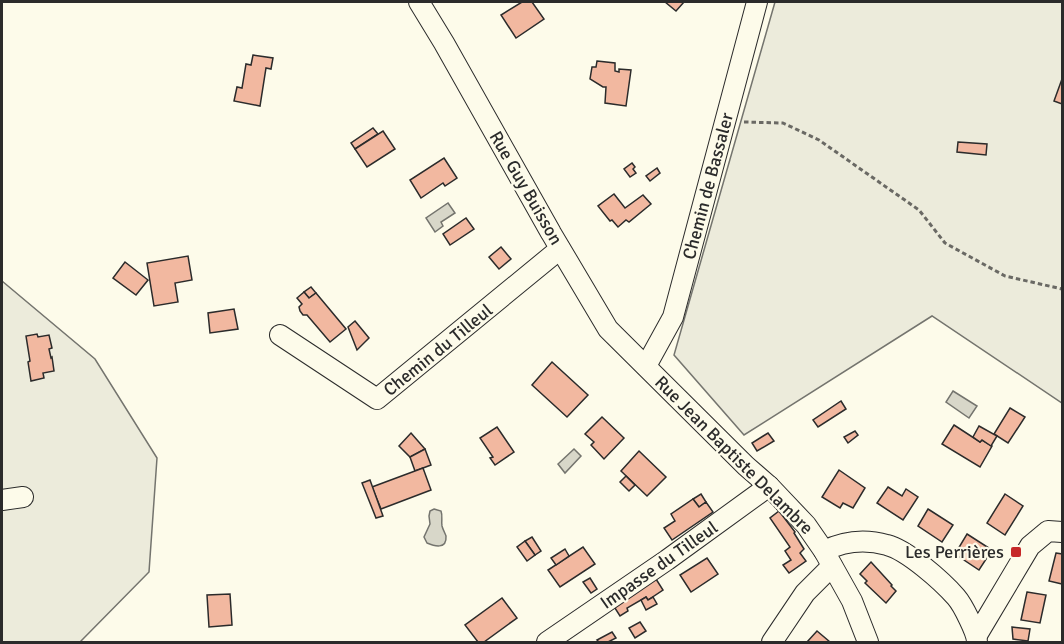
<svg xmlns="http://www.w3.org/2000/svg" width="1064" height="644" font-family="Signika,sans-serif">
	<rect width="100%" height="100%" fill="#fdfbea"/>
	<!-- green -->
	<g fill="#ecebdb" stroke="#74746e" stroke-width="1.5">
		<path d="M775 2H1062V403L932 316 744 435 674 355Z"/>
		<path d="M2 281 95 359 157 458 149 572 80 642H2Z"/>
	</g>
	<!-- water -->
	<g fill="#d8d7c9" stroke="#74746e" stroke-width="1.5">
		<path d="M448 203 455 213 441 222 443 226 435 232 426 218Z"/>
		<path d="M953 391 977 406 969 418 946 402Z"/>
		<path d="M574 449 581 456 565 473 558 464Z"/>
		<path d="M434 509 441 511C443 516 441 521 442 526 443 530 445 533 446 536 447 550 434 546 427 543L424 537 430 524 429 516 430 511Z"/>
	</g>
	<!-- building -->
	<g fill="#f2b8a0" stroke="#2b2b2b" stroke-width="1.5">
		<path d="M522 2H532L544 19 516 38 501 15Z"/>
		<path d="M662 2H684L676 11 665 2Z"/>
		<path d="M253 55 273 58 271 69 266 68 260 106 234 101 237 87 242 88 246 64 251 65Z"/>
		<path d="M597 61 615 63V71L619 72V69L631 70 626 106 605 103 606 87H603L590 79 592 67H596Z"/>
		<path d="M1062 79V104L1054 101Z"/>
		<path d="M373 128 378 134 355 149 351 143Z"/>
		<path d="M383 131 395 149 367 167 355 149Z"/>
		<path d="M958 142 987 144 986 155 957 152Z"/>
		<path d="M444 158 457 178 445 186 443 183 421 198 410 180Z"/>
		<path d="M632 163 635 167 633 169 636 173 630 177 624 169Z"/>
		<path d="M657 168 660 173 650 181 646 176Z"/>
		<path d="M614 194 625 208 643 195 651 204 629 222 626 220 618 227 612 220 610 221 598 206Z"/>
		<path d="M466 218 474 229 450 245 443 234Z"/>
		<path d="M501 247 511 259 499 269 489 257Z"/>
		<path d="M188 256 192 280 175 283 178 302 154 306 147 263Z"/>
		<path d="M125 262 148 280 136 295 113 278Z"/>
		<path d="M311 287 316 293 309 298 304 292Z"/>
		<path d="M304 292 309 298 316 293 346 329 330 342 307 315H303L300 311 299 307 302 304 297 298Z"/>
		<path d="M234 309 238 329 210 333 208 313Z"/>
		<path d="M355 321 369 338 357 350 348 327Z"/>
		<path d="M37 334 38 337 49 335 52 348 49 349 51 358 52 357 54 371 43 373 44 378 31 381 28 362 30 361 26 336Z"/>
		<path d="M552 362 588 395 567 417 532 385Z"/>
		<path d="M841 401 846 409 818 427 813 420Z"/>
		<path d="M1010 408 1025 417 1008 443 994 434Z"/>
		<path d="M602 417 624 438 604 459 591 445 594 442 585 434Z"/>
		<path d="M954 425 980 442 982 440 992 446 980 467 942 444Z"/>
		<path d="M979 426 997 436 991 446 982 440 980 442 973 437Z"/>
		<path d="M497 427 514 452 495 465 490 458 493 457 480 438Z"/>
		<path d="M855 431 858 435 848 443 844 437Z"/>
		<path d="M411 433 425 449 410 457 399 446Z"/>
		<path d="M768 433 774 441 757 451 752 443Z"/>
		<path d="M425 449 431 465 415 471 410 457Z"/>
		<path d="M639 451 666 477 647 496 621 471Z"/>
		<path d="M423 468 431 490 381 509 372 487Z"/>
		<path d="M839 470 865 488 853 508 843 503 840 508 822 497Z"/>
		<path d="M626 476 635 485 629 491 620 482Z"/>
		<path d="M370 480 383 516 376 518 362 483Z"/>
		<path d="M888 487 902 496 906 489 918 497 903 520 877 503Z"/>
		<path d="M701 494 706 502 699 507 693 499Z"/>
		<path d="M1005 494 1023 506 1005 535 987 523Z"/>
		<path d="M693 499 699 507 706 502 713 512 672 540 664 528 675 521 671 514Z"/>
		<path d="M928 509 953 525 942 542 918 526Z"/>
		<path d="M779 511 795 532 794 533 804 549 800 553 806 561 789 573 783 565 791 560 785 551 790 547 770 518Z"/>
		<path d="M967 534 992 550 979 570 955 554Z"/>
		<path d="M532 537 541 551 535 555 525 541Z"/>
		<path d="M525 541 535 555 527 561 517 547Z"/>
		<path d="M583 547 595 564 560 587 548 570Z"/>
		<path d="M565 549 569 556 556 565 551 558Z"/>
		<path d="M1056 553 1062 554V584L1049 581Z"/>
		<path d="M707 558 718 574 691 592 680 575Z"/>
		<path d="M871 562 892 585 891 586 896 591 886 603 865 583 867 581 860 574Z"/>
		<path d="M590 578 597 589 591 593 583 582Z"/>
		<path d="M656 579 663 590 648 600 646 597 627 608 628 611 620 616 613 605Z"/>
		<path d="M1027 592 1046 595 1040 623 1021 620Z"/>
		<path d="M230 594 232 625 209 627 207 595Z"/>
		<path d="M646 597 648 600 653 597 657 604 646 610 641 600Z"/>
		<path d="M502 598 517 618 484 642H478L465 625Z"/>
		<path d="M640 622 646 631 635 638 629 628Z"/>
		<path d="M1012 627 1030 629 1028 641 1013 639Z"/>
		<path d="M817 631 830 642H807Z"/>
		<path d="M612 632 616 638 608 642H599L597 640Z"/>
	</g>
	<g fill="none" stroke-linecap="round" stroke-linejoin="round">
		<!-- minor casing -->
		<g stroke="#2b2b2b" stroke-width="22">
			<g id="minor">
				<path d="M419 2 444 43 551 233 608 329 746 466 769 486 806 525 824 551 852 601 868 642"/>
				<path d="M280 335 377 399 560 249"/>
				<path d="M646 366 673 317 757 2"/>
				<path d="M2 500 23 497"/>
				<path d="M824 551C844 541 866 539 887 545 907 550 942 581 956 597 963 605 977 633 977 642"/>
				<path d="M977 635 1030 546 1048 531 1062 532"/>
				<path d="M547 642 667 560 769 486"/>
				<path d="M772 642 805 593 832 566"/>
			</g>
		</g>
		<!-- path -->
		<path stroke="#6a6964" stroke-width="3" stroke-dasharray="4.5 3" stroke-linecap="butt" d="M744 122 783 123 819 140 919 210 945 243 1005 276 1062 289"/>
		<!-- minor -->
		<use href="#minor" stroke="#fdfbea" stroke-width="20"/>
	</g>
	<!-- markers -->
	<rect fill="#c62828" stroke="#fdfbea" stroke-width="2" x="1010" y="546" width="12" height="12" rx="3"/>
	<g text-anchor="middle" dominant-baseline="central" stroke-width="4.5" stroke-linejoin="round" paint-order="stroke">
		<!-- street labels -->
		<g font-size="18" fill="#2b2b2b" stroke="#fdfbea">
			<text transform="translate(708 186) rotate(-75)">Chemin de Bassaler</text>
			<text transform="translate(526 188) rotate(60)">Rue Guy Buisson</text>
			<text transform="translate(438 350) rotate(-39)">Chemin du Tilleul</text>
			<text transform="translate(734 455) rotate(45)">Rue Jean Baptiste Delambre</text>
			<text transform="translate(659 565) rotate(-35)">Impasse du Tilleul</text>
		</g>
		<!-- poi labels -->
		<g font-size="18" fill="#2b2b2b" stroke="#fdfbea" text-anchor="end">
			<text x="1004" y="552">Les Perrières</text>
		</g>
	</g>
	<!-- border -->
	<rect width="1064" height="644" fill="none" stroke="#2b2b2b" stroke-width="6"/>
</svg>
